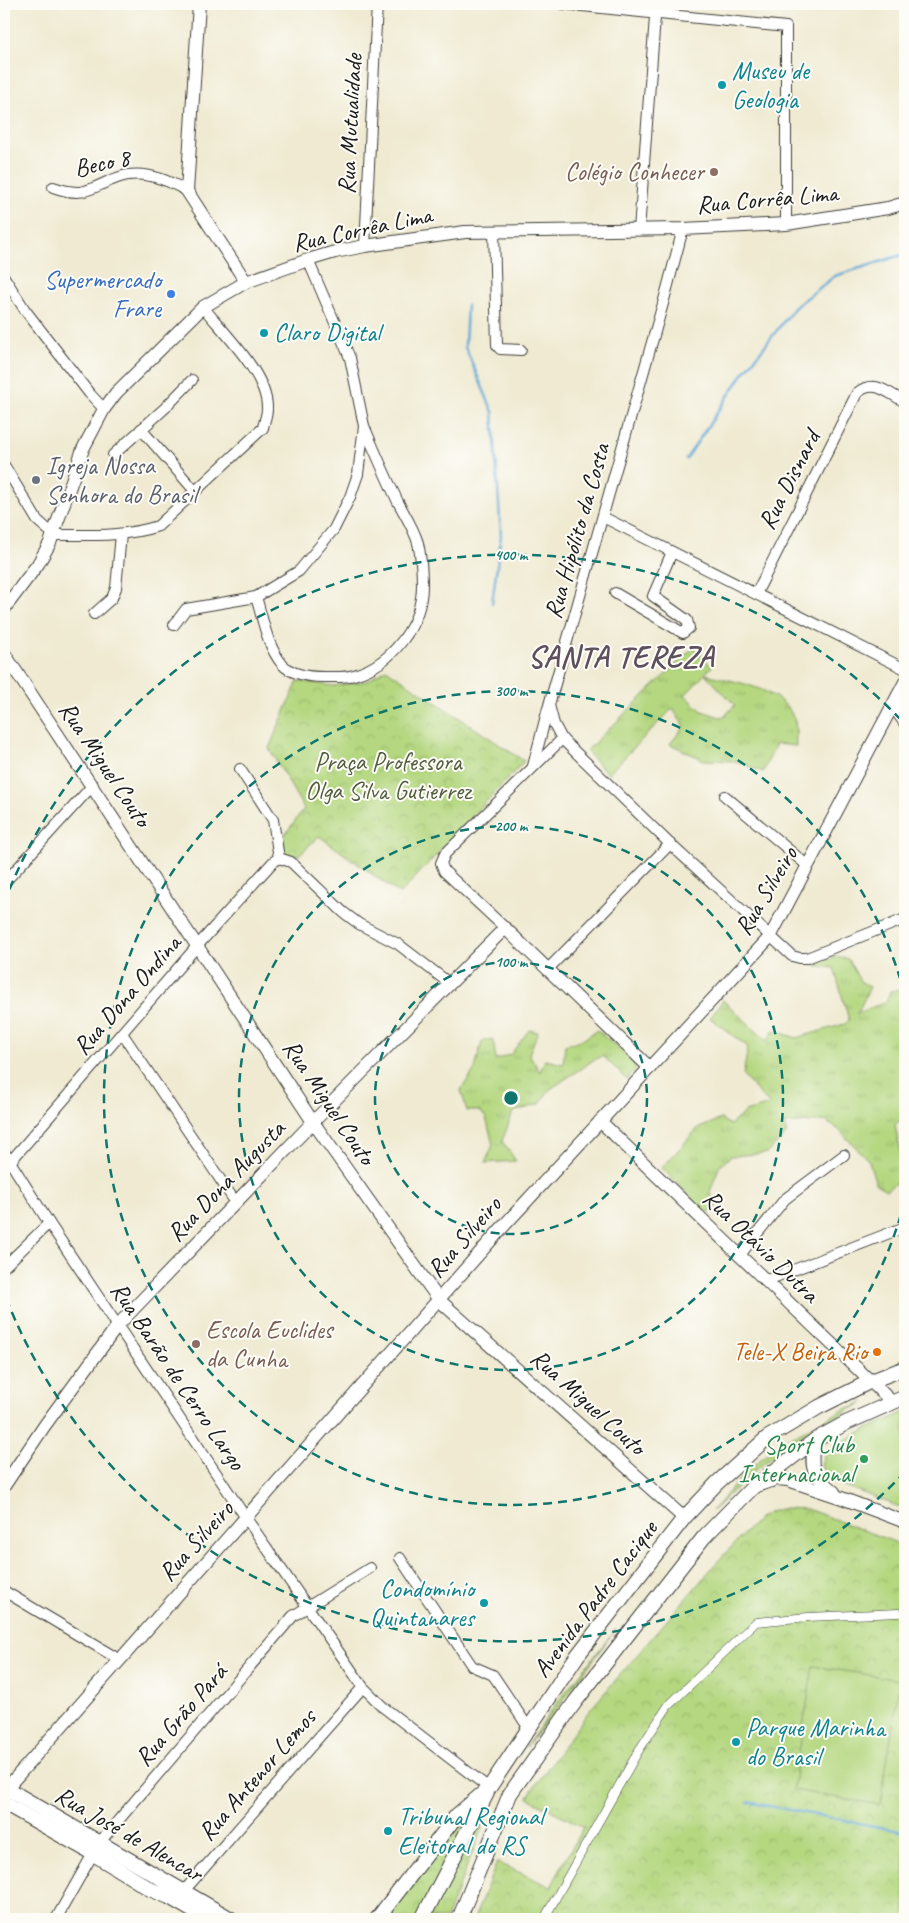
<svg xmlns="http://www.w3.org/2000/svg" width="909" height="1923" font-family="Caveat,sans-serif">
	<defs>
		<pattern id="grass-tufts" width="24" height="20" patternUnits="userSpaceOnUse" patternTransform="scale(1.25)"><rect width="24" height="20" fill="#b4d77f"/><path d="M3 7l-1-3M5 7V3M7 7l1-3M15 17l-1-3M17 17v-4M19 17l1-3" fill="none" stroke="#9ab86d"/></pattern>
		<pattern id="park-crowns" width="20" height="18" patternUnits="userSpaceOnUse" patternTransform="scale(1.25)"><rect width="20" height="18" fill="#b4d77f"/><path d="M2 6a3 3 0 1 1 6 0M12 15a3 3 0 1 1 6 0" fill="none" stroke="#9ab86d"/></pattern>
	</defs>
	<rect width="100%" height="100%" fill="#fdfcf7"/>
	<filter id="ink" filterUnits="userSpaceOnUse"><feTurbulence type="fractalNoise" baseFrequency=".02" numOctaves="2"/><feDisplacementMap in="SourceGraphic" scale="10" xChannelSelector="R" yChannelSelector="G"/><feConvolveMatrix kernelMatrix="1 2 1 2 8 2 1 2 1" color-interpolation-filters="sRGB"/></filter>
	<filter id="wash" filterUnits="userSpaceOnUse"><feTurbulence type="fractalNoise" baseFrequency=".0096" numOctaves="4" result="noise"/><feDisplacementMap in="SourceGraphic" scale="20" xChannelSelector="R" yChannelSelector="G"/><feGaussianBlur stdDeviation="1.12" result="paint"/><feColorMatrix in="noise" values="0 0 0 0 0 0 0 0 0 0 0 0 0 0 0 0 0 1.4 0 .05"/><feComposite in="paint" operator="in"/></filter>
	<g filter="url(#wash)">
		<rect width="100%" height="100%" fill="#efead1"/>
		<!-- grass -->
		<g fill="url(#grass-tufts)" stroke="#687a4e" fill-rule="evenodd">
			<path d="M694 647 712 667 705 674C734 682 786 688 795 722 797 730 795 739 796 746L776 744 763 772 736 761 704 760 670 744 684 727 673 708 608 774 586 751ZM705 674 735 705 723 718 702 711 685 695Z"/>
			<path d="M836 956 848 959 860 981 870 987 857 1014 887 1001 890 991 905 988V1120L899 1121 895 1125 905 1177 886 1190 876 1184 869 1161 838 1129 825 1121 784 1124 787 1134 767 1153 731 1156 719 1167 710 1192 717 1205 712 1212 704 1211 662 1168 697 1129 721 1119 730 1125 745 1112 770 1105 743 1076 748 1047 710 1018 723 1000 767 1041 774 1030 796 1038 845 1024 849 1020 834 968 815 966Z"/>
			<path d="M529 1030 538 1032 529 1054 540 1072 545 1060 563 1064 565 1045 584 1039 597 1030 632 1060 636 1068 627 1080 603 1056 595 1059 549 1090 540 1104 513 1112 502 1141 516 1161 485 1163 493 1145 486 1118 480 1111H467L461 1090 475 1069 482 1041 493 1039 496 1060 511 1054Z"/>
			<path d="M864 1402 786 1445 752 1473 712 1511 749 1469 780 1443 845 1409Z"/>
			<path d="M616 1629 559 1706 526 1747 556 1704Z"/>
		</g>
		<!-- park -->
		<g fill="url(#park-crowns)" stroke="#687a4e">
			<path d="M386 669 524 761 400 894 319 836 298 856 281 852 279 842 304 809 269 748 298 681 334 686 367 681Z"/>
			<path d="M785 1508 807 1509 905 1546V1919H474L497 1862 551 1887 583 1827 528 1798 532 1790 589 1711 718 1561 759 1518 772 1511Z"/>
			<path d="M462 1818 482 1828 446 1919H385Z"/>
		</g>
		<!-- pitch -->
		<g fill="#b4d77f" stroke="#687a4e">
			<path d="M905 1412V1509L834 1482 824 1473 821 1465 825 1452 854 1435Z"/>
			<path d="M813 1666 900 1680 880 1805 793 1790Z"/>
		</g>
		<g fill="none" stroke-linecap="round" stroke-linejoin="round">
			<!-- stream -->
			<g stroke="#62a7d7" stroke-width="2.5">
				<path d="M467 305 465 347 493 412 501 536 492 603"/>
				<path d="M686 459 743 374 795 307 835 276 905 254"/>
				<path d="M748 1802 905 1832"/>
			</g>
		</g>
	</g>
	<g filter="url(#ink)">
		<g fill="none" stroke-linecap="round" stroke-linejoin="round">
			<!-- pedestrian casing -->
			<g stroke="#3c3b37" stroke-width="9">
				<path id="pedestrian" d="M544 1919 639 1750 668 1706 756 1622 808 1617 899 1613"/>
			</g>
			<!-- minor casing -->
			<g stroke="#3c3b37" stroke-width="12">
				<g id="minor">
					<path d="M563 4 786 27V224"/>
					<path d="M53 187C79 196 86 192 109 181 115 179 121 176 128 175 148 172 170 181 187 191"/>
					<path d="M683 229 664 300 549 705 554 724 562 739 670 844 792 956 800 958H807L905 919"/>
					<path d="M639 230 656 4"/>
					<path d="M494 231 497 345 500 349 521 350"/>
					<path d="M365 246 377 4"/>
					<path d="M4 277 25 310 89 393 104 409"/>
					<path d="M141 429 195 491"/>
					<path d="M113 455 165 408 192 380"/>
					<path d="M4 465 37 520 54 535C89 535 125 537 158 526L263 428C264 422 267 415 267 409 268 375 224 333 203 307"/>
					<path d="M603 517 905 669"/>
					<path d="M615 593 683 633 689 628 687 620 653 596 672 552"/>
					<path d="M756 594 857 393C874 378 888 393 905 402"/>
					<path d="M256 597C263 619 267 646 282 664 292 675 310 677 324 677 333 677 345 678 354 675 392 664 422 625 422 585 422 571 421 556 418 543 414 529 405 515 398 502 386 477 375 452 364 426"/>
					<path d="M94 614 112 598 116 588 121 534"/>
					<path d="M174 625 186 609 256 597 299 571 334 529 350 497 358 474 364 426 350 358 308 260"/>
					<path d="M893 707 905 724"/>
					<path d="M533 766 548 708"/>
					<path d="M240 769 273 820 279 858"/>
					<path d="M725 796 808 866"/>
					<path d="M279 858 291 862 343 912 359 924 398 944 449 983"/>
					<path d="M4 883 93 785"/>
					<path d="M505 928 444 871 441 863 445 854 562 739"/>
					<path d="M549 968 670 844"/>
					<path d="M122 1033 236 1203"/>
					<path d="M4 1152 49 1223 246 1518 363 1687 383 1707 489 1788"/>
					<path d="M10 1162 198 945 273 862 279 858"/>
					<path d="M739 1256 785 1199 844 1155"/>
					<path d="M4 1267 49 1223"/>
					<path d="M765 1281 905 1227"/>
					<path d="M400 1558 472 1666 493 1675 528 1727"/>
					<path d="M4 1591 120 1660"/>
					<path d="M183 1892 363 1687"/>
					<path d="M56 1919 99 1843 293 1616 370 1568"/>
				</g>
			</g>
			<!-- tertiary casing -->
			<g stroke="#3c3b37" stroke-width="14">
				<g id="tertiary">
					<path d="M199 4 187 191 246 282"/>
					<path d="M4 609 38 564 50 543 83 449 104 409 116 393 203 307 246 282 308 260 335 252 365 246 465 232 683 229 786 224 888 208 905 203"/>
					<path d="M4 653 313 1122 439 1300 684 1518"/>
					<path d="M600 1121 892 1402"/>
					<path d="M815 1440C809 1468 812 1474 834 1492"/>
					<path d="M759 1485 777 1479 788 1480 839 1497 905 1522"/>
					<path d="M4 1486 45 1425 118 1325 313 1122 505 928 650 1068"/>
					<path d="M4 1791 500 1230 770 937 905 682"/>
				</g>
			</g>
			<!-- secondary casing -->
			<g stroke="#3c3b37" stroke-width="16">
				<g id="secondary">
					<path d="M4 1787 231 1919"/>
					<path d="M4 1803 92 1853 150 1889 169 1897 207 1919"/>
					<path d="M377 1919 457 1815 489 1788 577 1656 684 1518 717 1483 767 1438 819 1407 869 1382 905 1368"/>
					<path d="M422 1919 487 1793"/>
					<path d="M459 1919 510 1794 575 1702 704 1537 752 1488 815 1440 846 1423 905 1397"/>
				</g>
			</g>
			<!-- pedestrian -->
			<use href="#pedestrian" stroke="#fff" stroke-width="8"/>
			<!-- minor -->
			<use href="#minor" stroke="#fff" stroke-width="10"/>
			<!-- tertiary -->
			<use href="#tertiary" stroke="#fff" stroke-width="12"/>
			<!-- secondary -->
			<use href="#secondary" stroke="#fff" stroke-width="14"/>
		</g>
	</g>
	<!-- distance rings -->
	<g fill="none" stroke="#0f766e" stroke-width="2.5" stroke-dasharray="9 6">
		<circle cx="511" cy="1098" r="136"/>
		<circle cx="511" cy="1098" r="272"/>
		<path d="M905 1200A407 407 0 1 1 905 996"/>
		<path d="M905 1472A543 543 0 0 1 4 1293M4 903A543 543 0 0 1 905 724"/>
	</g>
	<!-- markers -->
	<g fill="#0f9aa8" stroke="#fdfcf7" stroke-width="2">
		<circle cx="722" cy="85" r="5"/>
		<circle cx="264" cy="333" r="5"/>
		<circle cx="484" cy="1603" r="5"/>
		<circle cx="736" cy="1742" r="5"/>
		<circle cx="388" cy="1831" r="5"/>
	</g>
	<g fill="#8d6e63" stroke="#fdfcf7" stroke-width="2">
		<circle cx="714" cy="172" r="5"/>
		<circle cx="196" cy="1344" r="5"/>
	</g>
	<circle fill="#3f7fe0" stroke="#fdfcf7" stroke-width="2" cx="171" cy="294" r="5"/>
	<circle fill="#6b7280" stroke="#fdfcf7" stroke-width="2" cx="36" cy="480" r="5"/>
	<circle fill="#e8710a" stroke="#fdfcf7" stroke-width="2" cx="877" cy="1352" r="5"/>
	<circle fill="#2e9e5b" stroke="#fdfcf7" stroke-width="2" cx="864" cy="1459" r="5"/>
	<g text-anchor="middle" dominant-baseline="central" stroke-width="4" stroke-linejoin="round" paint-order="stroke">
		<!-- culture labels -->
		<g font-size="25" fill="#0d838f" stroke="#fdfcf7" text-anchor="start">
			<text x="732" y="71">Museu de<tspan x="732" dy="29">Geologia</tspan></text>
			<text x="274" y="333">Claro Digital</text>
			<text x="474" y="1589" text-anchor="end">Condomínio<tspan x="474" dy="29">Quintanares</tspan></text>
			<text x="746" y="1728">Parque Marinha<tspan x="746" dy="29">do Brasil</tspan></text>
			<text x="398" y="1817">Tribunal Regional<tspan x="398" dy="29">Eleitoral do RS</tspan></text>
		</g>
		<!-- street labels -->
		<g font-size="25" fill="#1c1c1c" stroke="#fdfcf7">
			<text transform="translate(350 124) rotate(-87)">Rua Mutualidade</text>
			<text transform="translate(102 163) rotate(-12)">Beco 8</text>
			<text transform="translate(767 199) rotate(-5)">Rua Corrêa Lima</text>
			<text transform="translate(362 229) rotate(-12)">Rua Corrêa Lima</text>
			<text transform="translate(789 480) rotate(-63)">Rua Disnard</text>
			<text transform="translate(577 531) rotate(-74)">Rua Hipólito da Costa</text>
			<text transform="translate(105 764) rotate(56)">Rua Miguel Couto</text>
			<text transform="translate(766 891) rotate(-59)">Rua Silveiro</text>
			<text transform="translate(127 995) rotate(-49)">Rua Dona Ondina</text>
			<text transform="translate(329 1102) rotate(56)">Rua Miguel Couto</text>
			<text transform="translate(226 1181) rotate(-46)">Rua Dona Augusta</text>
			<text transform="translate(464 1237) rotate(-49)">Rua Silveiro</text>
			<text transform="translate(761 1246) rotate(44)">Rua Otávio Dutra</text>
			<text transform="translate(178 1376) rotate(56)">Rua Barão de Cerro Largo</text>
			<text transform="translate(588 1402) rotate(42)">Rua Miguel Couto</text>
			<text transform="translate(196 1541) rotate(-48)">Rua Silveiro</text>
			<text transform="translate(595 1599) rotate(-53)">Avenida Padre Cacique</text>
			<text transform="translate(181 1715) rotate(-49)">Rua Grão Pará</text>
			<text transform="translate(257 1775) rotate(-49)">Rua Antenor Lemos</text>
			<text transform="translate(129 1834) rotate(30)">Rua José de Alencar</text>
		</g>
		<!-- education labels -->
		<g font-size="25" fill="#785e54" stroke="#fdfcf7" text-anchor="end">
			<text x="704" y="172">Colégio Conhecer</text>
			<text x="206" y="1330" text-anchor="start">Escola Euclides<tspan x="206" dy="29">da Cunha</tspan></text>
		</g>
		<!-- shop labels -->
		<g font-size="25" fill="#366cbe" stroke="#fdfcf7" text-anchor="end">
			<text x="161" y="280">Supermercado<tspan x="161" dy="29">Frare</tspan></text>
		</g>
		<!-- worship labels -->
		<g font-size="25" fill="#5b616d" stroke="#fdfcf7" text-anchor="start">
			<text x="46" y="466">Igreja Nossa<tspan x="46" dy="29">Senhora do Brasil</tspan></text>
		</g>
		<!-- park labels -->
		<g font-size="25" fill="#515d3f" stroke="#fdfcf7">
			<text x="388" y="762">Praça Professora<tspan x="388" dy="29">Olga Silva Gutierrez</tspan></text>
		</g>
		<!-- food labels -->
		<g font-size="25" fill="#c56008" stroke="#fdfcf7" text-anchor="end">
			<text x="867" y="1352">Tele-X Beira Rio</text>
		</g>
		<!-- leisure labels -->
		<g font-size="25" fill="#27864d" stroke="#fdfcf7" text-anchor="end">
			<text x="854" y="1445">Sport Club<tspan x="854" dy="29">Internacional</tspan></text>
		</g>
		<!-- district labels -->
		<g font-size="30" font-weight="bold" letter-spacing="1" fill="#5e4f5d" stroke="#fdfcf7">
			<text x="621" y="657">SANTA TEREZA</text>
		</g>
	</g>
	<circle cx="511" cy="1098" r="8" fill="#0f766e" stroke="#fdfcf7" stroke-width="2.5"/>
	<g font-size="15" text-anchor="middle" font-weight="bold" fill="#0f766e" stroke="#fdfcf7" stroke-width="4" stroke-linejoin="round" paint-order="stroke">
		<text x="511" y="560">400 m</text>
		<text x="511" y="696">300 m</text>
		<text x="511" y="831">200 m</text>
		<text x="511" y="967">100 m</text>
	</g>
	<!-- margin -->
	<rect width="909" height="1923" fill="none" stroke="#fdfcf7" stroke-width="20"/>
</svg>
